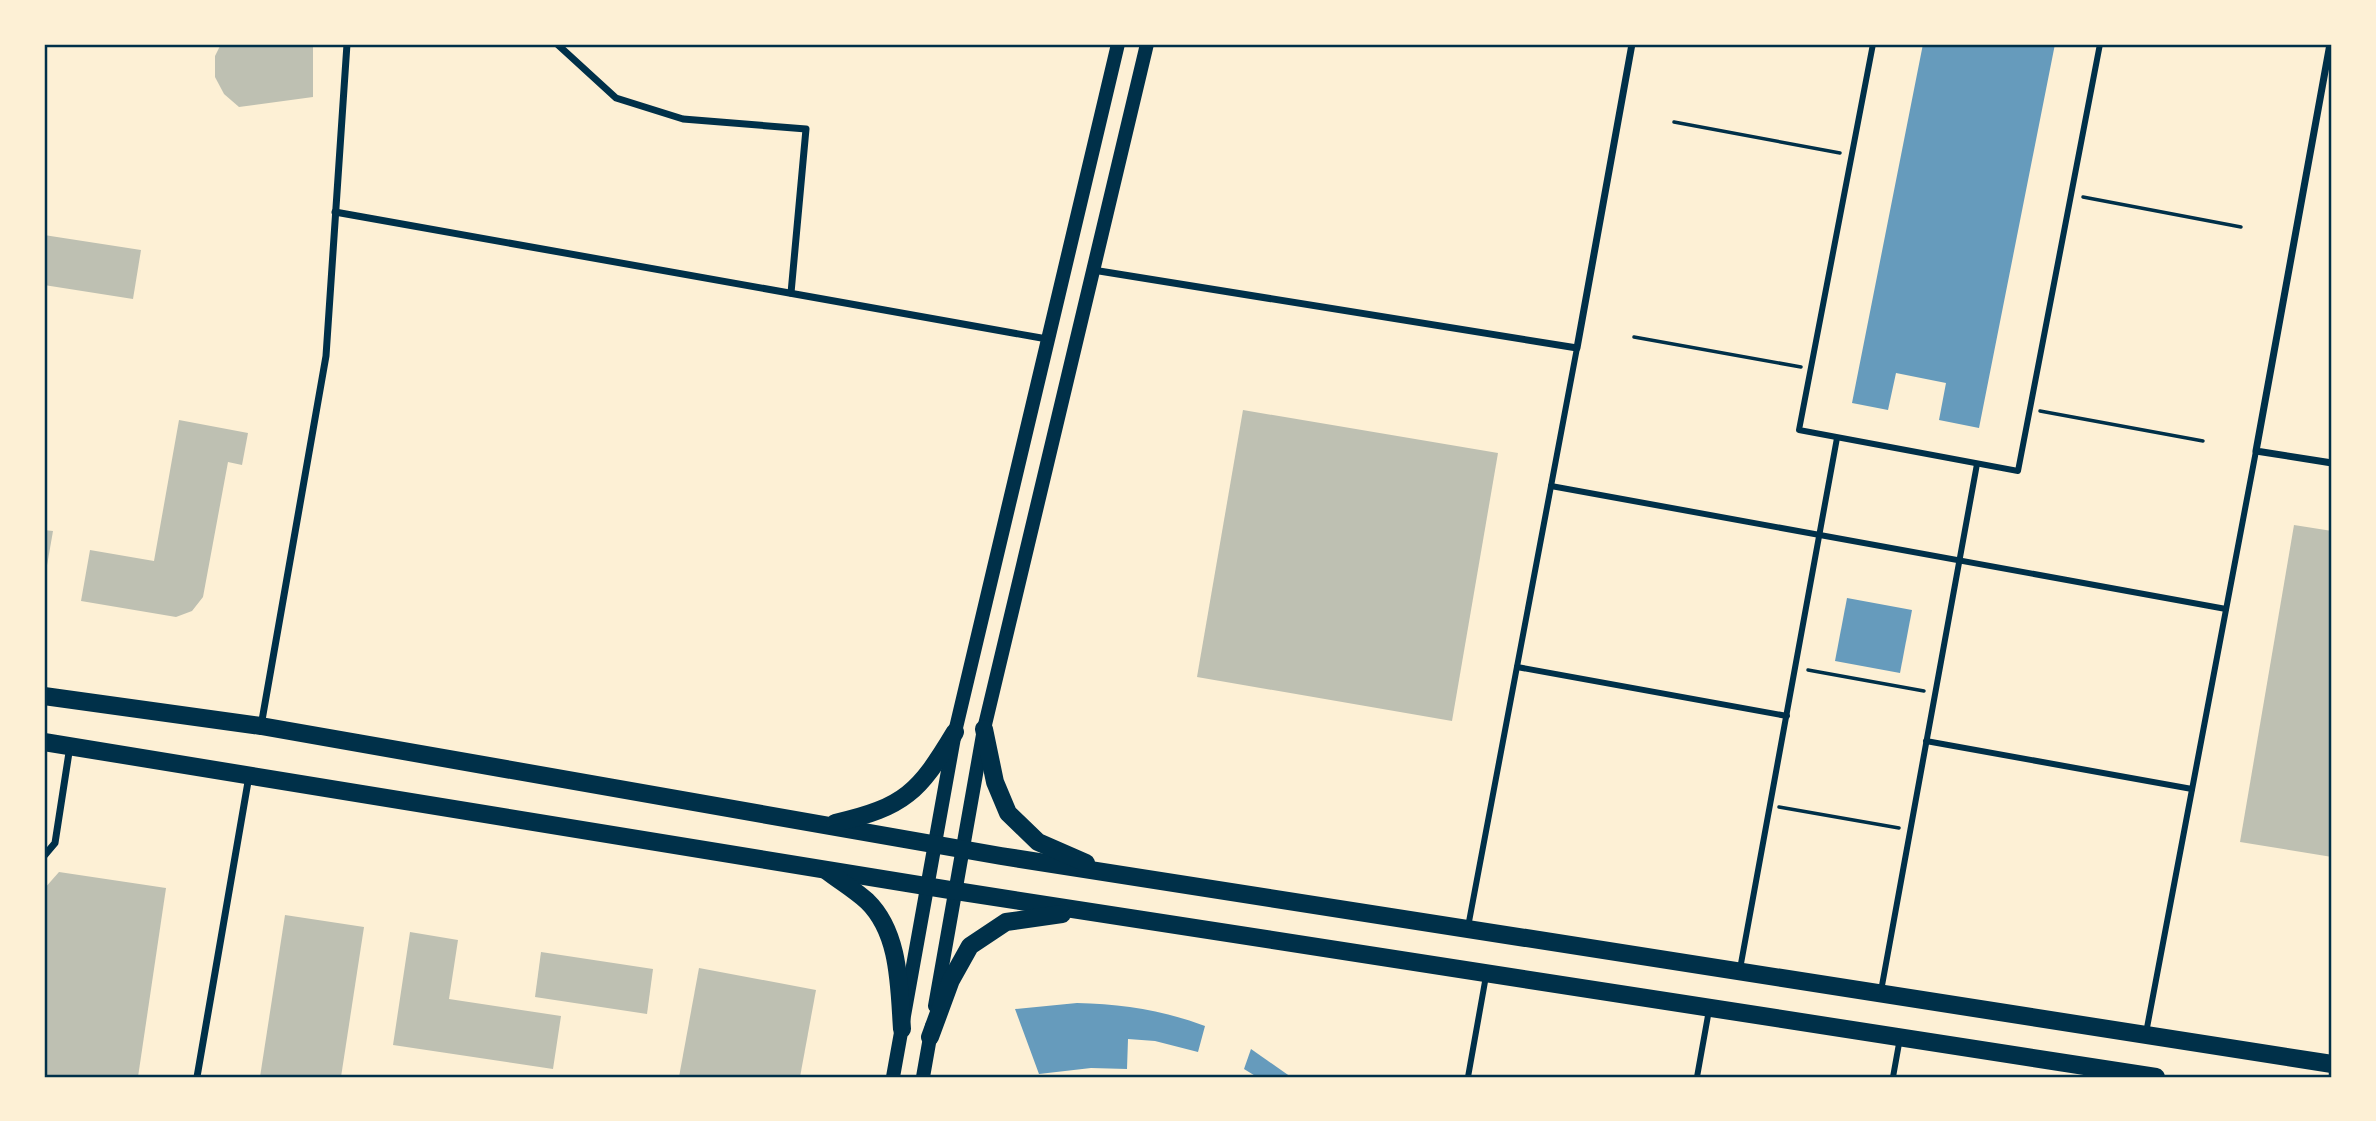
<svg xmlns="http://www.w3.org/2000/svg" width="2376" height="1121" font-family="'Sofia Sans Condensed',sans-serif">
	<rect width="100%" height="100%" fill="#fdf0d5"/>
	<!-- water -->
	<g fill="#669bbc">
		<path d="M1923 44H2055L1979 428 1939 420 1946 383 1896 373 1888 410 1852 403Z"/>
		<path d="M1847 598 1912 610 1900 673 1835 661Z"/>
		<path d="M1077 1003C1122 1004 1162 1010 1205 1026L1198 1052 1155 1041 1128 1039 1127 1069 1091 1068 1039 1074 1015 1009Z"/>
		<path d="M1251 1049 1291 1077H1257L1244 1069Z"/>
	</g>
	<!-- building -->
	<g fill="#bec0b2">
		<path d="M221 44H313V97L239 107 224 94 215 77V56Z"/>
		<path d="M44 235 141 250 133 299 44 285Z"/>
		<path d="M1243 410 1498 453 1452 721 1197 677Z"/>
		<path d="M179 420 248 433 242 465 228 462 203 597 192 611 176 617 81 601 90 550 154 561Z"/>
		<path d="M2294 525 2332 531V857L2240 842Z"/>
		<path d="M44 530 53 531 45 577 44 576Z"/>
		<path d="M59 872 166 888 138 1077H44V889Z"/>
		<path d="M285 915 364 927 341 1077H260Z"/>
		<path d="M410 932 458 940 449 999 561 1016 553 1069 393 1045Z"/>
		<path d="M541 952 653 969 647 1014 535 997Z"/>
		<path d="M699 968 816 990 800 1077H679Z"/>
	</g>
	<g fill="none" stroke-linecap="round" stroke-linejoin="round">
		<!-- path -->
		<g stroke="#003049" stroke-width="3.5">
			<path d="M1674 122 1840 153"/>
			<path d="M2083 197 2241 227"/>
			<path d="M1634 337 1801 367"/>
			<path d="M2040 411 2203 441"/>
			<path d="M1808 670 1924 691"/>
			<path d="M1779 807 1899 828"/>
		</g>
		<!-- pedestrian -->
		<g stroke="#003049" stroke-width="6">
			<path d="M1873 44 1799 430 2018 471 2100 44"/>
			<path d="M1551 486 2226 609"/>
			<path d="M1517 667 1787 716"/>
			<path d="M1926 741 2192 789"/>
			<path d="M1468 927 1577 348"/>
			<path d="M1740 969 1837 438"/>
			<path d="M1881 991 1977 464"/>
			<path d="M2146 1033 2256 451"/>
			<path d="M1468 1077 1486 976"/>
			<path d="M1697 1077 1709 1010"/>
			<path d="M1893 1077 1900 1038"/>
		</g>
		<!-- minor -->
		<g stroke="#003049" stroke-width="7">
			<path d="M557 44 616 98 683 119 806 129 791 293"/>
			<path d="M2330 44 2256 451 2332 463"/>
			<path d="M335 212 1047 339"/>
			<path d="M1093 270 1577 348 1632 44"/>
			<path d="M261 726 326 356 347 44"/>
			<path d="M44 856 55 843 70 746"/>
			<path d="M197 1077 249 776"/>
		</g>
		<!-- secondary -->
		<g stroke="#003049" stroke-width="14">
			<path d="M935 1006 984 729 1147 44"/>
			<path d="M893 1077 955 732 1118 44"/>
			<path d="M923 1077 932 1026"/>
		</g>
		<!-- primary -->
		<g stroke="#003049" stroke-width="18">
			<path d="M44 696 261 726 1001 856 2332 1064"/>
			<path d="M984 729 995 782 1008 813 1038 842 1086 863"/>
			<path d="M44 742 956 891 2156 1077"/>
			<path d="M835 823C905 807 919 792 955 732"/>
			<path d="M827 871C840 881 855 890 867 901 900 933 899 986 902 1029"/>
			<path d="M930 1037 951 980 970 946 1006 922 1062 914"/>
		</g>
	</g>
	<!-- border -->
	<rect width="2376" height="1121" fill="none" stroke="#fdf0d5" stroke-width="91"/>
	<rect x="46" y="46" width="2284" height="1030" fill="none" stroke="#003049" stroke-width="2.5"/>
</svg>
